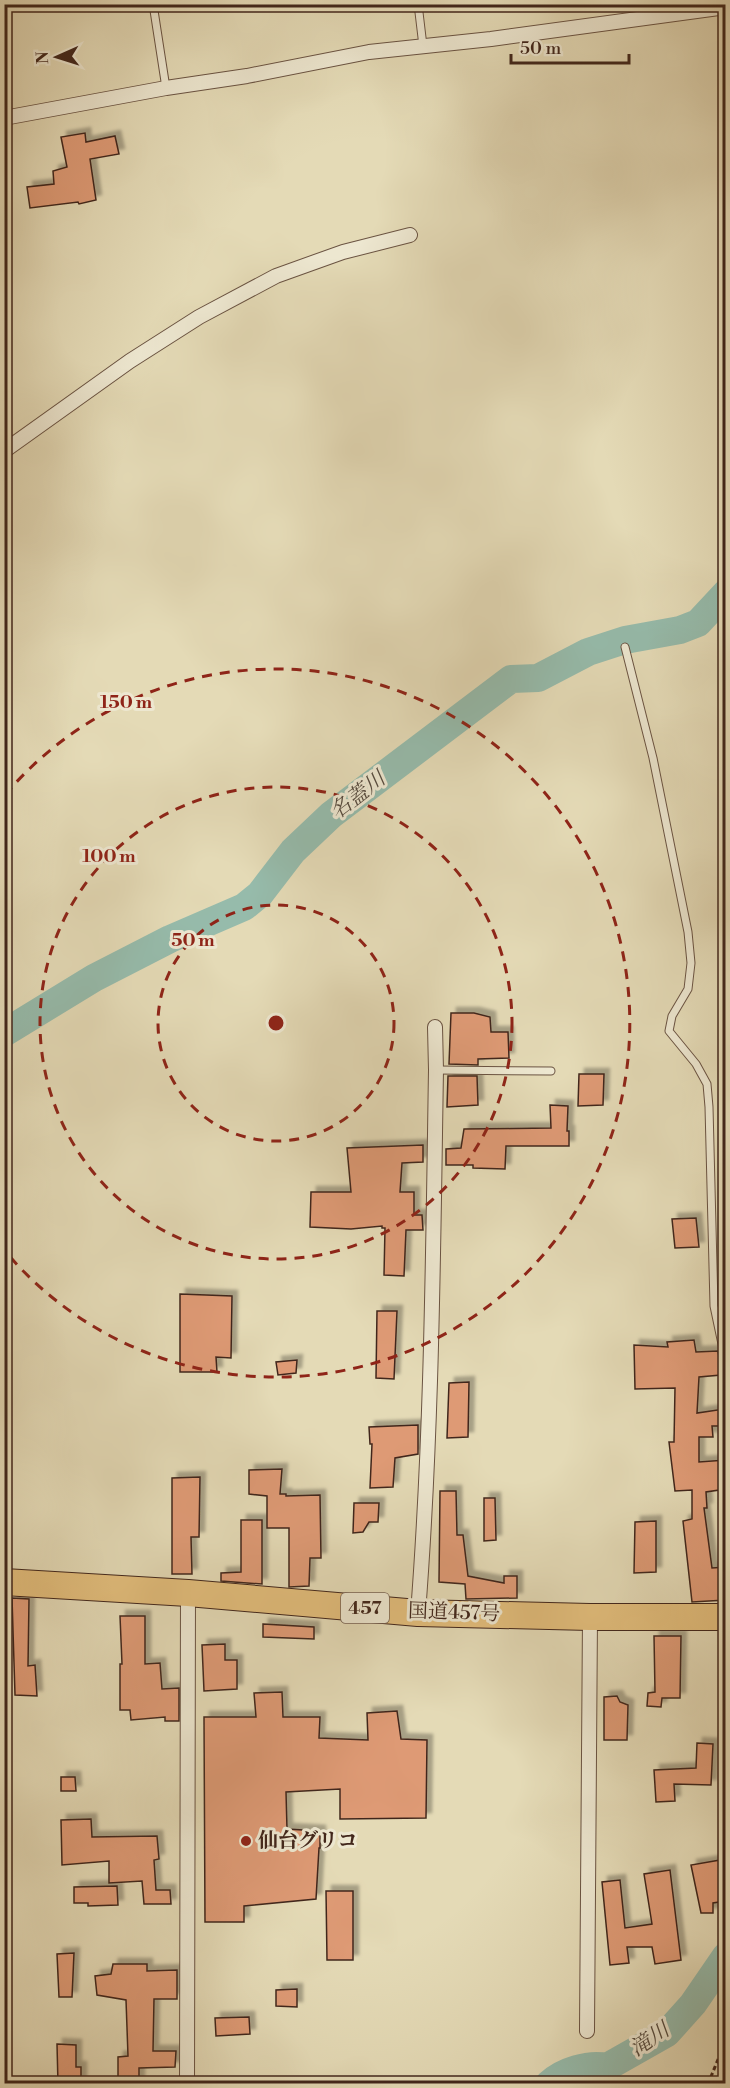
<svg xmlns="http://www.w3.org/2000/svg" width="730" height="2088" font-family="'Libre Bodoni','Noto Serif JP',serif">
	<defs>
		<filter id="shadow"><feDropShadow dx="5.5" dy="-5.5" stdDeviation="1.5" flood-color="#0004"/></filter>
	</defs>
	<rect width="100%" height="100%" fill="#e4dab6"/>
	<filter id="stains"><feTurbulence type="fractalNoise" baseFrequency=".00333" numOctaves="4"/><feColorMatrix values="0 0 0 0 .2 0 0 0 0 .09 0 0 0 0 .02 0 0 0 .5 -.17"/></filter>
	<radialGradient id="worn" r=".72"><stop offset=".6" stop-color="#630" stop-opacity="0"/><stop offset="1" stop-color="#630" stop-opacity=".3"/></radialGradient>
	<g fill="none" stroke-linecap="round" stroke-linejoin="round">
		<!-- river -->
		<g stroke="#96bbab" stroke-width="28">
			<path d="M4 1033 94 978 170 939 244 907 260 894 293 851 331 815 511 679 538 678 588 652 625 640 680 630 698 623 726 593"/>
			<path d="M549 2084C562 2071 589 2063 607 2067L667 2033 693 2004 726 1956"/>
		</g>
	</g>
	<!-- building -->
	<g fill="#de9a75" stroke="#41261b" stroke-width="1.5" filter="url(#shadow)">
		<path d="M85 133 86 142 115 136 119 154 90 159 96 200 79 204 78 202 30 208 27 187 54 184 53 171 67 167 61 137Z"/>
		<path d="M451 1013H474L490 1017 491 1032H508L509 1058 478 1059V1065L449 1064Z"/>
		<path d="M579 1074H604L603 1105 578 1106Z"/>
		<path d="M448 1076H477L478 1105 447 1107Z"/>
		<path d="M550 1105 568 1106 567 1131H569V1146H506L505 1169 473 1168V1165H446V1149L461 1148 464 1129 551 1128Z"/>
		<path d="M423 1145V1162L402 1163 400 1192H414V1215H422L423 1230H406L404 1276 384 1275 385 1228H382V1226L351 1229 310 1227 311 1192H351L347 1148Z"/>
		<path d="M696 1218 699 1247 675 1248 672 1219Z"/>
		<path d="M180 1294 232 1296 231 1358 216 1357 217 1372H180Z"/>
		<path d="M377 1311H397L394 1379 376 1378Z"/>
		<path d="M694 1340 696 1352 718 1351 720 1361 721 1375 699 1377 697 1413 724 1409 726 1426H712L713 1437H699V1462L726 1460V1489L706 1492 707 1508H704L712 1568 726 1567V1600L692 1602 683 1521 692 1519V1490L675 1491 669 1442H674L675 1388 635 1389 634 1345 668 1347 667 1342Z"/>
		<path d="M297 1360 296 1373 278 1375 276 1362Z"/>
		<path d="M469 1382 468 1437 447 1438 449 1383Z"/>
		<path d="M418 1425V1454L395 1458 393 1487 370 1488 372 1444H370L369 1427Z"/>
		<path d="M282 1469 280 1494H286V1496L320 1495 321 1558H310L309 1586 289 1587V1528H267V1496L249 1494V1470Z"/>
		<path d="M200 1477 199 1537H191L192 1574H172V1478Z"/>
		<path d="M440 1491H456L457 1535H463L468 1576 504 1583V1576H517V1598L466 1599 465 1584 439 1582Z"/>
		<path d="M484 1498H495L496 1540 484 1541Z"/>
		<path d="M354 1503H379L378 1522H369L363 1532 353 1533Z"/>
		<path d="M241 1520H262V1584L221 1581V1573L241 1572Z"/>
		<path d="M656 1521V1572L634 1573 635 1522Z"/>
		<path d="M12 1598 29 1599 28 1666 35 1665 37 1696 15 1695Z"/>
		<path d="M120 1616H145V1664L160 1663 162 1689 179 1688V1721H165V1717L131 1720 130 1710H120V1664H122Z"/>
		<path d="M263 1624 314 1627V1639L263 1637Z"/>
		<path d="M654 1636H681L680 1698H662L661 1707 647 1706 648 1693 655 1692Z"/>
		<path d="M225 1644V1660H237V1689L204 1691 202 1645Z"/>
		<path d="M282 1692 283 1717H320L319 1738 368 1740 367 1713 397 1711 401 1739 427 1740 426 1818 340 1819V1789L286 1792 287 1829 320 1831V1848H319L316 1899 244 1906V1922H205L204 1717H256L254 1693Z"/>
		<path d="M617 1696 620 1702 628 1705 627 1740H604V1697Z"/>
		<path d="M697 1743 713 1744 711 1785 674 1784 675 1801 656 1802 654 1770 696 1768Z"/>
		<path d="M61 1777H75L76 1791H61Z"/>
		<path d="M91 1819 92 1837 157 1836 159 1859 154 1860 156 1890H170L171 1904H144L142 1881 109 1883V1861L62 1865 61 1820Z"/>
		<path d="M726 1859V1901L713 1903V1913H701L691 1865Z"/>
		<path d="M670 1870 681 1960 655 1964 652 1947H627L629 1963 610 1965 602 1882 620 1880 625 1928 652 1924 644 1874Z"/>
		<path d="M117 1886 118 1905 88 1906V1903H74V1887Z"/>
		<path d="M326 1891H353V1960H327Z"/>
		<path d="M74 1953 72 1997H59L57 1954Z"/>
		<path d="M113 1964H147V1971L177 1970V1999H154L153 2051H176L175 2067 139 2068V2084H118V2057L128 2056 126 2000 97 1995 95 1976 111 1974Z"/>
		<path d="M297 1989V2007L276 2006V1990Z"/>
		<path d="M249 2017 250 2034 216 2036 215 2018Z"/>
		<path d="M57 2044 76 2045V2067H81V2084H58Z"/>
	</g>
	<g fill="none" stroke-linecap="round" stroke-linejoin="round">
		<!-- lane casing -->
		<g stroke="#6a5342" stroke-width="9">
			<g id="lane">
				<path d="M153 4 166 88"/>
				<path d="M418 4 423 46"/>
				<path d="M625 647 653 758 688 932 691 963 688 989 672 1016 669 1031 696 1064 707 1084 709 1107 714 1306 726 1363"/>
				<path d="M436 1070 551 1071"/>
			</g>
		</g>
		<!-- street casing -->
		<g stroke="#6a5342" stroke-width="16">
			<g id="street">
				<path d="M4 118 166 88 247 76 369 52 491 39 726 7"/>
				<path d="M4 451 130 361 199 317 276 276 343 252 410 235"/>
				<path d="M418 1613C432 1432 433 1251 436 1070L435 1027"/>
				<path d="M587 2031 590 1617"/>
				<path d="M187 2084 188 1593"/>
			</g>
		</g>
		<!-- highway casing -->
		<g stroke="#41261b" stroke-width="28">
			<path id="highway" d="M4 1582 188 1593 418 1613 590 1617H726"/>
		</g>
		<!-- path -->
		<path stroke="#41261b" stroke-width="3" stroke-dasharray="4.5 3" stroke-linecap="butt" d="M708 2084 719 2057 726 2046"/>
		<!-- lane -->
		<use href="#lane" stroke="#ede7d0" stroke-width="7"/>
		<!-- street -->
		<use href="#street" stroke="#ede7d0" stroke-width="14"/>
		<!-- highway -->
		<use href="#highway" stroke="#e2bd7b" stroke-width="26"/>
	</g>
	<!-- distance rings -->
	<g fill="none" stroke="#8f2418" stroke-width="3" stroke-dasharray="10 8">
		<circle cx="276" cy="1023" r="118"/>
		<circle cx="276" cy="1023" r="236"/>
		<path d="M5 795A354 354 0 1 1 5 1251"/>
	</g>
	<!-- markers -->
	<circle fill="#8f2418" stroke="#ede7d0" stroke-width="2" cx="246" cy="1841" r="6"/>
	<g text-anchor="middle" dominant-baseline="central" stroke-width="6" stroke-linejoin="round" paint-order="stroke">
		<!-- shield labels -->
		<rect fill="#ede7d0" stroke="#756051" stroke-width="1.5" x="341" y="1593" width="48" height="30" rx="4.5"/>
		<g font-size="18" font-weight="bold" fill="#41261b">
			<text x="365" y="1608">457</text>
		</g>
		<!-- street labels -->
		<g font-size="20" fill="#41261b" stroke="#ede7d0">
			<text transform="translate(454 1613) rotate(2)">国道457号</text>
		</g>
		<!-- poi labels -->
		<g font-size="20" font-weight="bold" fill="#41261b" stroke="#ede7d0" text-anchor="start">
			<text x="258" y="1841">仙台グリコ</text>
		</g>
		<!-- water labels -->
		<g font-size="21" font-style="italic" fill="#564b3f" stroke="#ede7d0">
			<text transform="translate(358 796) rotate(-38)">名蓋川</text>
			<text transform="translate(650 2040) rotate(-34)">滝川</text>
		</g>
	</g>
	<circle cx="276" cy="1023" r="9" fill="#8f2418" stroke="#ede7d0" stroke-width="3"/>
	<g font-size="18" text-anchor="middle" font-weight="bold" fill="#8f2418" stroke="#ede7d0" stroke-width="6" stroke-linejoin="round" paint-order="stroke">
		<text x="126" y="708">150 m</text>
		<text x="109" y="862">100 m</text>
		<text x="193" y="946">50 m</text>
	</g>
	<!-- margin -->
	<rect width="730" height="2088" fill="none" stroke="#e4dab6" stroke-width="24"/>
	<rect x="6" y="6" width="718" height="2076" fill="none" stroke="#41261b" stroke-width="3"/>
	<rect x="12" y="12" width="706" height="2064" fill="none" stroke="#41261b" stroke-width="1.5"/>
	<!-- north arrow -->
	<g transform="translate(57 57) rotate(267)" stroke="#ede7d0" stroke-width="4.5" paint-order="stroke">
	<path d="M0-4.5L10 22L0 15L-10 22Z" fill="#41261b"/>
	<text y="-9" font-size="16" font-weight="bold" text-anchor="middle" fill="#41261b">N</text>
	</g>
	<!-- scale -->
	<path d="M511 54v9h118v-9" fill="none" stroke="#41261b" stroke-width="3"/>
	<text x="520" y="54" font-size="18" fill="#41261b" stroke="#ede7d0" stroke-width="4.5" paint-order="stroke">50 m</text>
	<rect width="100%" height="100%" filter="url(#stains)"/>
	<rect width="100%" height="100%" fill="url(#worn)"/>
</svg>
